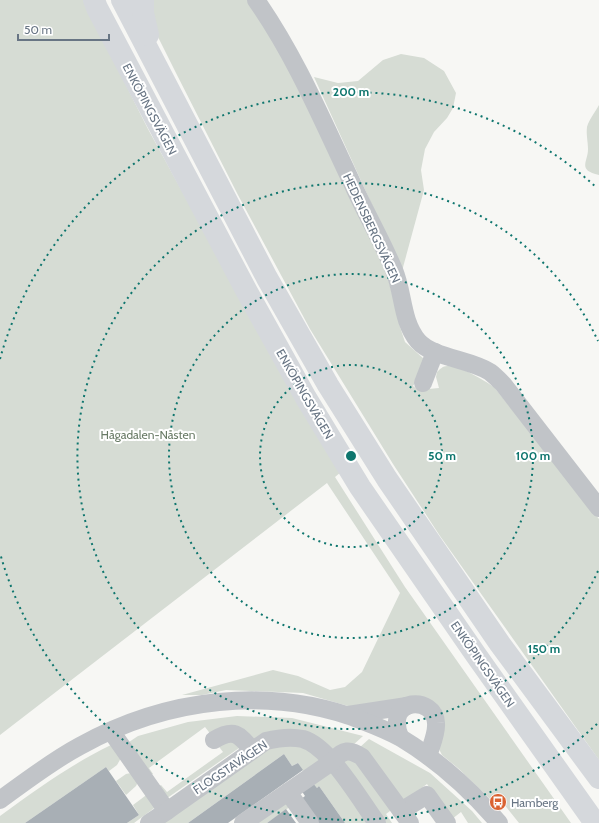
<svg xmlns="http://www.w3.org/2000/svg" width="599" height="823" font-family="Cabin,sans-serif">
	<rect width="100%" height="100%" fill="#f7f7f4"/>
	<!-- green -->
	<g fill="#d6dcd4">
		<path d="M0 0H83L148 129 248 312 341 472 335 477 405 587 571 823H519L496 794 490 799 459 769 442 755 439 749 444 723V717L440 708 348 706 303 693 226 690 202 695H182L273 670 298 676 330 690 345 687 362 672 400 593 327 483 0 735Z"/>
		<path d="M149 0H250L289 64 386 272 398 314 400 327 405 342 424 359 418 379 413 386 418 390 439 388 436 377 437 372C440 369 443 366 447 366 459 365 484 380 494 387L599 519V760L440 536 393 464 310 329 238 195 176 73 153 27Z"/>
		<path d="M401 54 424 58 444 71 456 93 453 108 447 118 434 132 425 149 421 170 424 190 402 271 314 77 338 83 358 81 383 60Z"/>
		<path d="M599 105V175C577 170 588 162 588 149 588 142 586 134 587 127 589 120 595 112 599 105Z"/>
		<path d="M237 716 292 718 363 736 352 746 333 752 324 744 250 740 212 736 205 727 149 768 153 774 148 776 126 744 138 736 188 722Z"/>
		<path d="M230 737 239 748 163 801 155 789 161 785 167 792 223 752 217 744Z"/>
		<path d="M369 739 430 773 472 811 482 823H468L461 812 452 819 427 784 399 804 359 748Z"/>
		<path d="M111 745 121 758 117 765 109 771 106 767 25 823H0V816C37 789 70 765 111 745Z"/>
		<path d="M269 745H301L324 761 305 774 298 763 292 766 284 754 188 823H156Z"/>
		<path d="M353 755 394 808 386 814 392 823H384L340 761Z"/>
		<path d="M331 768 370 823H345L319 786 317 788 312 782Z"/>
		<path d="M131 773 138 782 136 786 126 795 116 781 126 774Z"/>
		<path d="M149 793 157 806 134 823H127L139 815 133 805Z"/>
		<path d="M290 798 294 804 267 823H254Z"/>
	</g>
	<!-- building -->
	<g fill="#a8afb5">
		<path d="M284 754 292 766 298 763 303 770 228 823H188Z"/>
		<path d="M106 767 139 815 127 823H25Z"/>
		<path d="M312 782 317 788 319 786 345 823H316L300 800 305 796 301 790Z"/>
		<path d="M286 809 296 823H267Z"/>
	</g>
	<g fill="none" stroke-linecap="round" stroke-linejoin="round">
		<!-- minor -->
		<g stroke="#c1c4c8" stroke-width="18">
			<path d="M256 0C296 57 323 122 353 185 366 214 382 241 394 270 404 294 401 320 418 341 433 358 470 359 490 372 494 375 499 380 503 384L599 508"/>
			<path d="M423 383 435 352"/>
			<path d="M348 715 407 706"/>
			<path d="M111 731 167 811 149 823"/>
			<path d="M400 737C384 696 435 696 436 723 437 734 431 746 428 756"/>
			<path d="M214 740C234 728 239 734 252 750"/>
			<path d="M288 792 310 823"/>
			<path d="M0 800C26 781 52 761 80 746 166 698 270 685 363 721 376 726 389 731 401 738 439 761 471 790 499 823"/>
			<path d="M167 811 266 741C278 738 290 736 303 739 330 747 360 800 377 823"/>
			<path d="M401 811 427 795 447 823"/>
			<path d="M243 823 333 761C343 749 350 749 362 757L410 823"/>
		</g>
		<!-- major -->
		<g stroke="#d5d8dc" stroke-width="22">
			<path d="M94 0 97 8 246 290 306 398 360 487 476 655 595 823"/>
			<path d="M122 0 267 278 328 385 387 479 500 644 599 778"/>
			<path d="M143 0V13L148 35"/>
		</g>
	</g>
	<!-- distance rings -->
	<g fill="none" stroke="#0f766e" stroke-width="2" stroke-dasharray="2 4">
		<circle cx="351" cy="456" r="91"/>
		<circle cx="351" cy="456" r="182"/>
		<path d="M598 571A273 273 0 1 1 598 341"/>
		<path d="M597 724A364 364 0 0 1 0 553M0 359A364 364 0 0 1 597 188"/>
	</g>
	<!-- icons -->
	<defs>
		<g id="bus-disc" transform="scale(0.9)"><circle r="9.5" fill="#da6332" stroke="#fff"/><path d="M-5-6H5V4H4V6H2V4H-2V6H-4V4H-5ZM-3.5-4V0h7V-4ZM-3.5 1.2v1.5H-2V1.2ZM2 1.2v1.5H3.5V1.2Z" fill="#fff"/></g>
	</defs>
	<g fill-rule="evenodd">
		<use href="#bus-disc" x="498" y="802"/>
	</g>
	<g text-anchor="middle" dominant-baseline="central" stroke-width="4" stroke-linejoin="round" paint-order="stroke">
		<!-- street labels -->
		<g font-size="12" fill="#687584" stroke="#fff">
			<text transform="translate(150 109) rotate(62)">ENKÖPINGSVÄGEN</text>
			<text transform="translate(372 228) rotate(65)">HEDENSBERGSVÄGEN</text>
			<text transform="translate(305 394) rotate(60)">ENKÖPINGSVÄGEN</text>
			<text transform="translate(483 664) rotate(55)">ENKÖPINGSVÄGEN</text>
			<text transform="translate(230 767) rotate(-34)">FLOGSTAVÄGEN</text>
		</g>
		<!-- park labels -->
		<g font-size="12" fill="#697b66" stroke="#fff">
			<text x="148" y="434">Hågadalen-Nåsten</text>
		</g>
		<!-- poi labels -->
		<g font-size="12" fill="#687584" stroke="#fff" text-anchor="start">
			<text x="511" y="802">Hamberg</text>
		</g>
	</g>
	<circle cx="351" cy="456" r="6" fill="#0f766e" stroke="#fff" stroke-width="2"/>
	<g font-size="12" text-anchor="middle" font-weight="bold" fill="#0f766e" stroke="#fff" stroke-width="4" stroke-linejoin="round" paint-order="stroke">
		<text x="351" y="96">200 m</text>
		<text x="442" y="460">50 m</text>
		<text x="533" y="460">100 m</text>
		<text x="544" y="653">150 m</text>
	</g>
	<!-- scale -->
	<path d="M18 34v6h91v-6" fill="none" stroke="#687584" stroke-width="2"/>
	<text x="24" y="34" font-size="12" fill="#687584" stroke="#ffffff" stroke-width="3" paint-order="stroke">50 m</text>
</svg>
